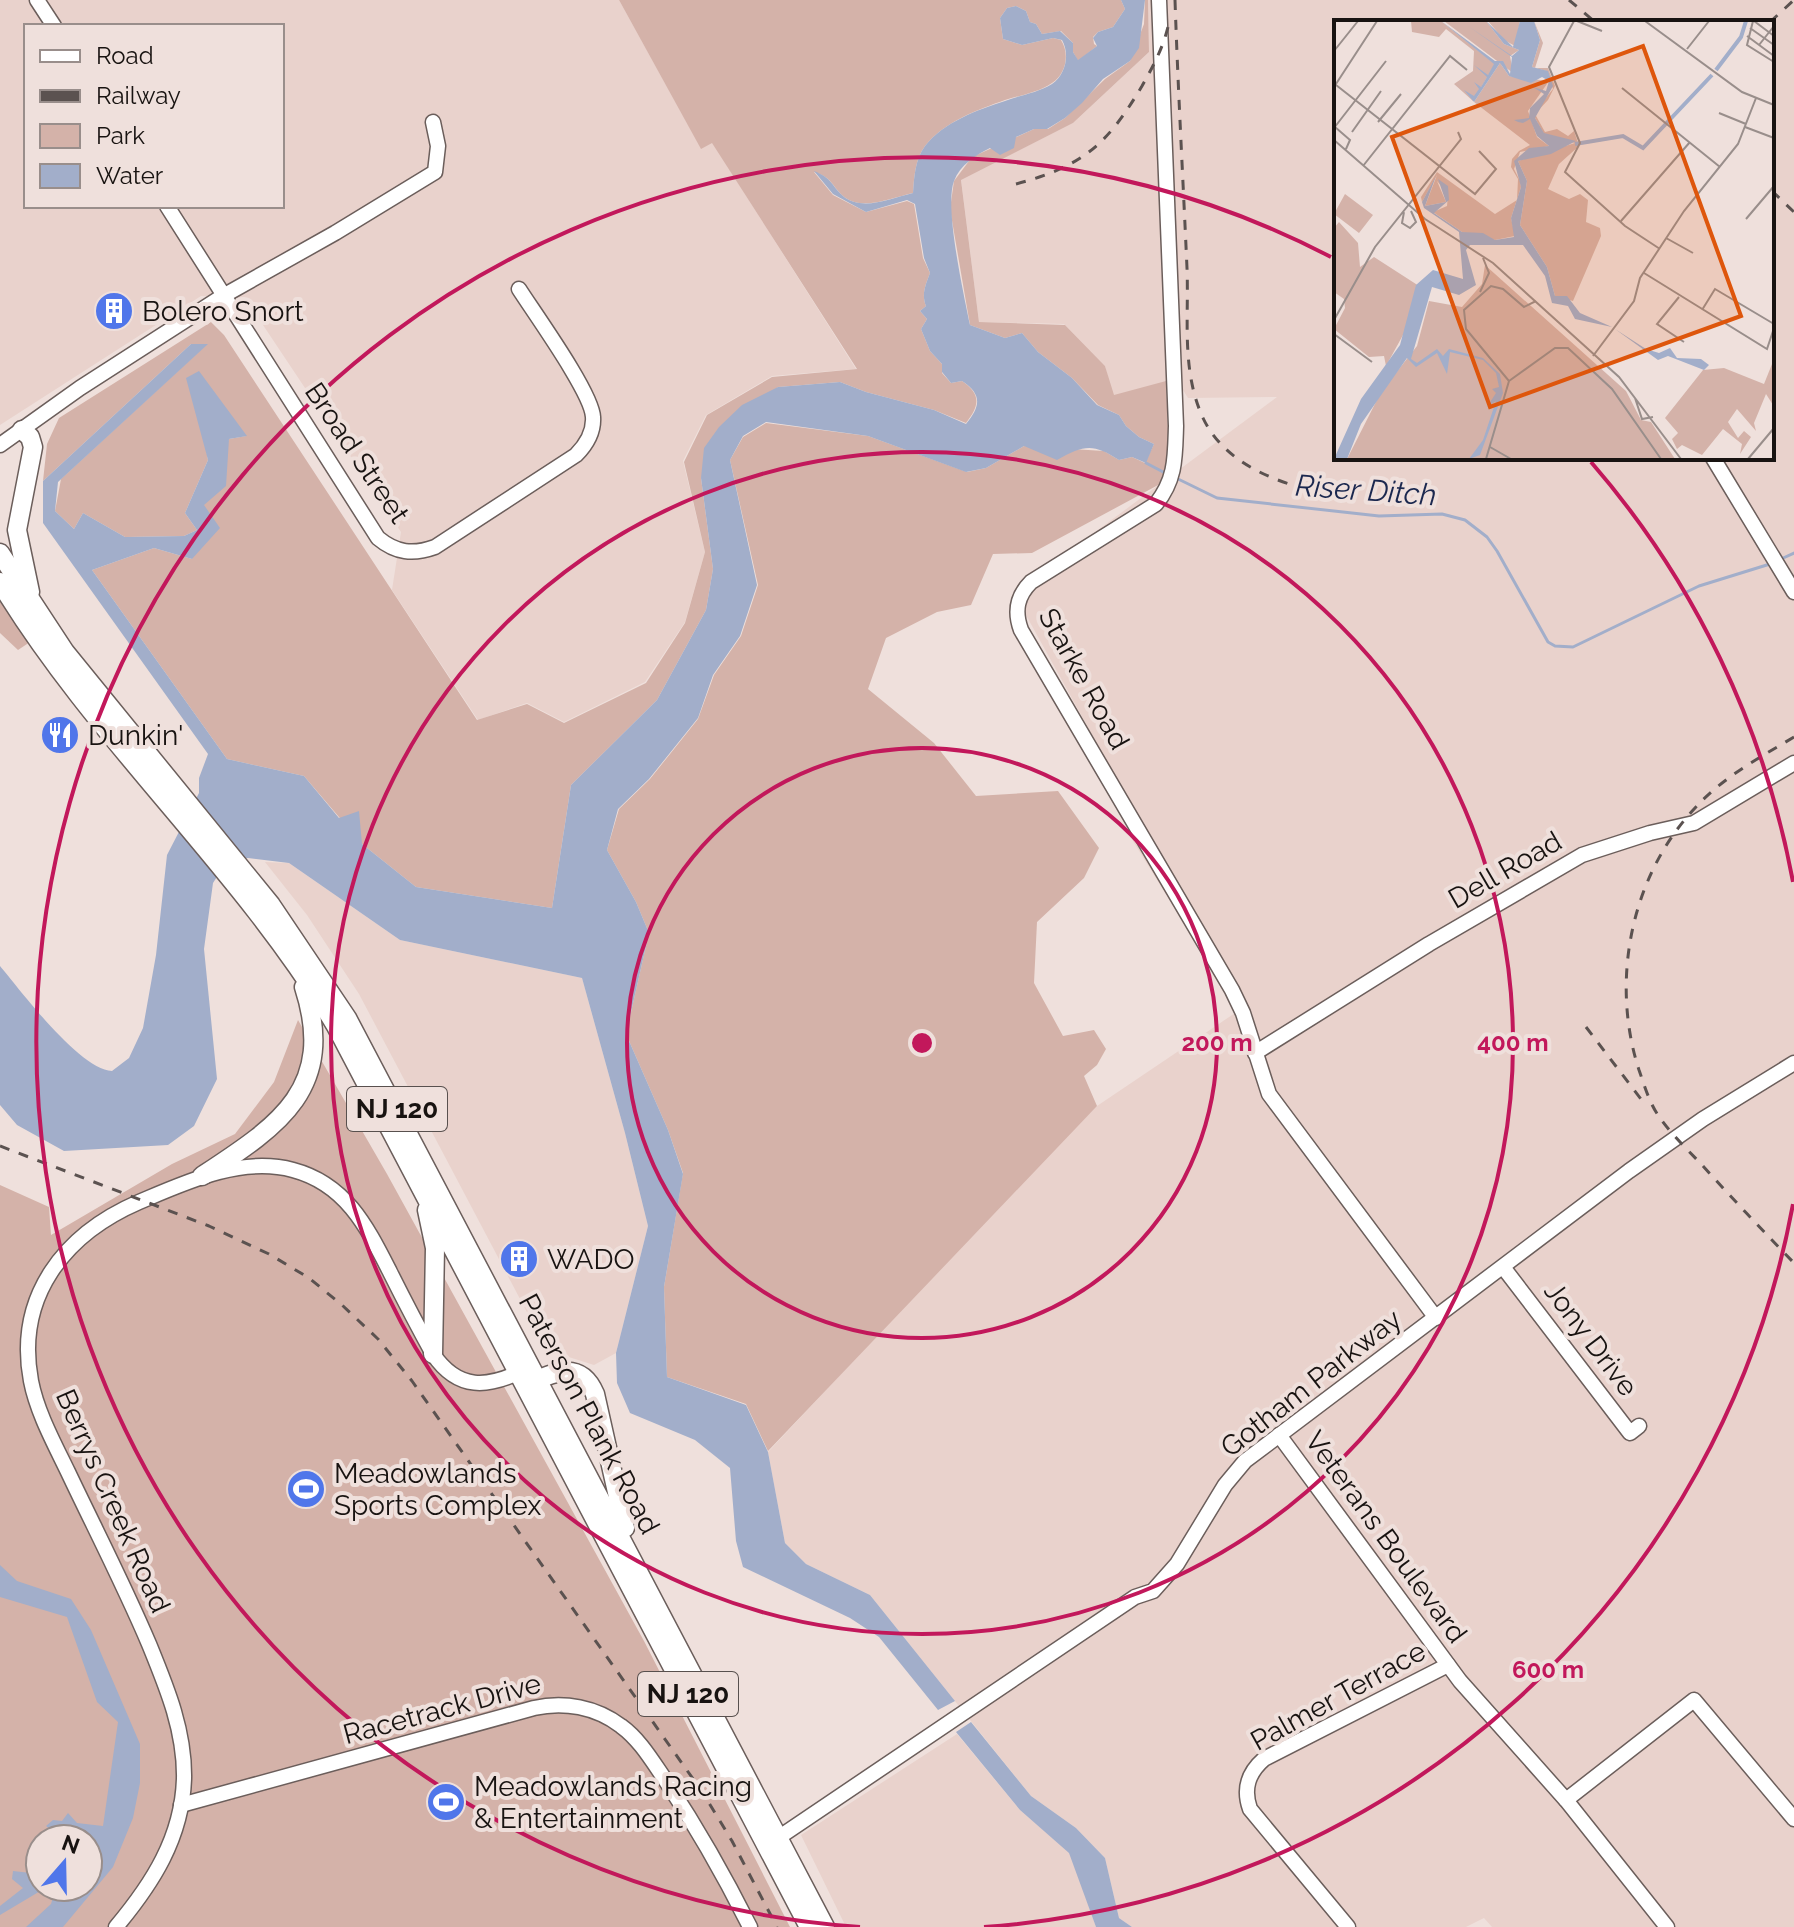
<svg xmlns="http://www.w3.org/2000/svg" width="1794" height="1927" font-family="Raleway,sans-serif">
	<rect width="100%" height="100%" fill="#efe0dc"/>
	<!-- built -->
	<g fill="#e9d2cc" fill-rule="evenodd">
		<path d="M0 0H619L701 148 712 142 856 369 772 376 706 415 683 461 705 552 685 622 645 682 564 722 527 703 478 720 392 590 401 532 245 298 201 296 0 425ZM26 26H282V206H26Z"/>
		<path d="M1148 0H1794V1927H1492L1484 1918 1466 1927H1132L1119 1918 1105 1858 1076 1828 1031 1796 870 1595 806 1564 785 1543 768 1452 1021 1182 1097 1106 1238 1011 1133 841 1118 782 1021 606 1032 579 1277 397 1188 398 1176 379 1113 396 1105 366 1064 324 979 322 961 179 1073 123 1149 52ZM1336 22H1772V458H1336Z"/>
		<path d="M265 862 289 863 400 940 582 978 625 1133 648 1226 616 1353 594 1365 556 1353 533 1312 528 1314 359 994 307 915Z"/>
		<path d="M957 1734 1020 1810 1070 1853 1096 1927H846L801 1835Z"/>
	</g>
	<!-- green -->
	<g fill="#d4b2a9" fill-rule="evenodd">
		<path d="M619 0H1121L1125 9 1113 27 1098 32 1093 37 1094 44 1097 46 1078 61 1073 52V43L1061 31 1042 34 1036 24 1030 22 1026 11 1016 6 1007 8 1000 18 1003 39 1022 45 1053 38 1061 40C1070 54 1066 74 1052 83 1037 93 1021 95 1005 100 977 110 944 122 925 146 915 159 914 178 913 193 890 198 857 214 839 192 830 181 828 176 814 172L833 195 866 212 907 201 914 204 923 258 930 273C926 284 921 294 926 306L920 311 927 319 921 329 930 351 942 364V373L951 383 962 381C981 394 980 405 966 423L934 410 866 392 840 382 778 387 701 478 713 569 706 610 657 700 571 785 552 908 416 887 362 844 304 776 227 759 92 570 154 548 192 559 203 505 229 439 246 436 204 438 208 460 185 513 197 530 184 536 125 537 83 513 74 529 55 511 61 479 207 344H191L43 481 47 444 59 418 211 322 224 335 477 720 527 704 564 723 646 683 685 623 705 552 684 462 707 415 772 377 857 369 712 143 701 149Z"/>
		<path d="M1145 0H1148L1149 52 1073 123 961 180 979 322 1065 325 1105 366 1114 395 1166 381 1169 459 1160 484 1032 553 993 554 971 605 937 612 886 638 868 689 934 743 976 796 1058 791 1099 848 1084 878 1037 922 1034 983 1063 1036 1094 1030 1106 1049 1097 1065 1084 1076 1097 1106 768 1451 746 1404 667 1377 664 1287 683 1173 668 1130 626 1034 649 933 636 902 607 850 619 809 650 779 698 719 714 675 741 636 758 585 730 460 743 437 766 423 868 436 967 472 986 468 1024 446 1104 451 1119 460 1132 457 1145 463 1154 444 1139 437 1126 426 1119 415 1098 405 1072 378 1038 352 1022 333 1005 338 970 325 950 209 954 181 972 157 1034 129H1048L1065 118 1105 79 1130 61 1144 24Z"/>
		<path d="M0 601 30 642 18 650 0 633Z"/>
		<path d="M298 1020 387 1174 644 1641 790 1927H0V1185L49 1207 51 1235 172 1164 235 1134 274 1082ZM40 1839H88V1887H40Z"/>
	</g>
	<!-- water -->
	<g fill="#a2aeca">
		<path d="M1121 0H1145L1139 48 1130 61 1103 79 1082 103 1065 118 1047 129H1034L1016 137 1014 148 1000 155 990 148C976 155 960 165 954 181 944 207 964 295 970 325L1005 338 1022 333 1038 352 1072 378 1097 405 1119 415 1126 426 1139 437 1154 444 1146 463 1132 457 1119 460C1093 443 1084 445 1057 460L1024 446 986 468 966 472 868 436 766 422 743 436 730 460 757 585 740 636 713 675 698 718 649 779 618 809 607 850 636 902 649 933 626 1034 668 1130 683 1174 664 1287 667 1377 746 1405 768 1452 785 1543 806 1564 870 1595 955 1701 938 1710 879 1637 850 1618 743 1567 736 1541 730 1468 695 1440 630 1413 617 1383 616 1353 648 1226 625 1133 582 978 400 940 289 863 248 858 227 861 213 883 204 949 217 1079 194 1126 168 1145 64 1151 17 1125 0 1105V966C21 991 80 1070 112 1071L129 1058 143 1028 156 955 167 855 199 793V778L208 754 43 523V481L191 344H208L58 482 55 511 74 529 83 513 125 537 184 536 197 530 185 513 208 460 186 378 199 371 247 436 229 439 226 486 204 505 220 528 192 559 154 548 92 570 227 759 304 776 339 818 359 811 362 844 416 887 552 908 571 785 657 700 706 610 713 569 701 478 704 448 719 427 742 405 778 387 840 382 866 392 934 410 966 424C981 406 982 394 962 381L951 383 942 372V364L930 351 921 329 927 319 920 311 926 306C921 294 926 284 930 273L924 258 915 204 907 200 866 212 833 194 814 171C832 178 831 185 843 196 862 212 891 198 913 193 914 178 915 159 925 146 944 122 977 110 1005 101 1021 95 1037 93 1052 84 1066 74 1070 54 1062 40L1053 38 1022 45 1003 39 1000 18 1007 8 1016 6 1026 11 1030 22 1036 24 1042 34 1060 31 1073 43V52L1078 60 1097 46 1093 38 1098 32 1113 27 1125 9Z"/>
		<path d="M0 1565 17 1581 71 1599 91 1630 140 1744V1783L133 1818 113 1867 63 1927H26L51 1904 56 1887H88V1839H63L46 1826 53 1820 62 1821 68 1813 77 1823 103 1826 118 1722 97 1702 67 1617 0 1597Z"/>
		<path d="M971 1722 1031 1796 1076 1828 1105 1858 1119 1918 1132 1927H1096L1069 1853 1020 1810 956 1732Z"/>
		<path d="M13 1871 40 1874V1887H47L0 1915V1906L23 1888 12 1879Z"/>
	</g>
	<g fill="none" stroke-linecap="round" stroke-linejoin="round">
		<!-- stream -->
		<g stroke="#a2aeca" stroke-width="3">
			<path d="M1146 463 1167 474"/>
			<path d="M1174 477 1217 498 1379 516 1442 514 1465 520 1487 537 1497 551 1548 642 1555 646 1573 647 1699 586 1770 564"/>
			<path d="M1781 559 1794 553"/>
		</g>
		<!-- minor casing -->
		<g stroke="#6b5e5b" stroke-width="17">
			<g id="minor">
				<path d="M37 0 54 26"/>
				<path d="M1159 0 1176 426C1175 457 1176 479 1156 504L1031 582C1017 596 1014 611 1021 630L1232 990 1243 1013 1269 1094 1436 1318"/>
				<path d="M167 206 378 538C396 553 413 555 435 547L576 455C586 445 594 432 593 417 592 393 535 314 519 289"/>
				<path d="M0 445 80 388 223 296 335 233 435 172 438 146 433 122"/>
				<path d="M1713 458 1794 592"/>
				<path d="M1255 1053 1429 944 1582 855 1650 833 1694 823 1794 763"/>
				<path d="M1503 1267 1630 1433 1639 1426"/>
				<path d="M1279 1435 1460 1681 1566 1800 1667 1927"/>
				<path d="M1566 1800 1694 1700 1794 1819"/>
				<path d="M181 1805 534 1708C564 1701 596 1707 621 1726 639 1739 651 1759 664 1778 696 1826 724 1875 750 1927"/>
				<path d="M772 1842 1135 1597 1153 1591 1177 1564 1225 1485 1245 1461 1629 1171 1703 1119 1794 1063"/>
				<path d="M116 1927C152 1884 182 1838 184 1779 185 1731 167 1688 149 1644 124 1585 95 1529 68 1472 54 1443 37 1412 31 1381 15 1296 65 1234 139 1202 186 1182 241 1156 293 1170 346 1184 367 1227 390 1272 404 1300 418 1327 433 1354 458 1391 488 1388 524 1370"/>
				<path d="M1348 1927 1250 1809C1243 1789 1248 1773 1264 1759L1448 1665"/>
			</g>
		</g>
		<!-- major casing -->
		<g stroke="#6b5e5b" stroke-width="21">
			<g id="major">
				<path d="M22 430 30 437 33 447 17 530 30 592"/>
				<path d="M0 553 65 652 271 905 347 1018 825 1927"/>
				<path d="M0 582C96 741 240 866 336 1026L809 1927"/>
				<path d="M202 1176C278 1126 337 1089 304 987"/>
				<path d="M427 1210 435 1248 433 1354"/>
				<path d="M531 1383C556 1371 581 1361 595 1394L625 1528"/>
			</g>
		</g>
		<!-- minor -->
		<use href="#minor" stroke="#fff" stroke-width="14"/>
		<!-- major -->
		<use href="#major" stroke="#fff" stroke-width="18"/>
		<!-- rail -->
		<g stroke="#5b5250" stroke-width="3" stroke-dasharray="10 10" stroke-linecap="butt">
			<path d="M1175 0C1178 89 1183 179 1187 268 1189 318 1181 370 1203 418 1227 469 1290 488 1341 496"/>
			<path d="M1569 0 1595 22"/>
			<path d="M1770 22 1794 0"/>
			<path d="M1016 184C1083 166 1107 145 1142 86 1155 63 1165 44 1170 18"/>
			<path d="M1772 191 1794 212"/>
			<path d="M1794 737C1759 758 1723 777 1695 808 1631 876 1610 981 1639 1070 1644 1084 1649 1102 1658 1115 1670 1133 1687 1149 1702 1165 1732 1198 1763 1231 1794 1263"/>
			<path d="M1586 1027 1644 1103"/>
			<path d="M0 1146 209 1226 269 1254 309 1278 342 1305 378 1339 412 1381 703 1793 732 1841 777 1927"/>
		</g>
	</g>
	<!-- distance rings -->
	<g fill="none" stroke="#c2185b" stroke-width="4">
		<circle cx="922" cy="1043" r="295"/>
		<circle cx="922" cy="1043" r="591"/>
		<path d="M1793 1204A886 886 0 0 1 984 1927M860 1927A886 886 0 1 1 1331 257M1591 462A886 886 0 0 1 1793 882"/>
	</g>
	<!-- icons -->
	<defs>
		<g id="building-disc" transform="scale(2)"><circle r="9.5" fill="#5076ea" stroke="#efe0dc"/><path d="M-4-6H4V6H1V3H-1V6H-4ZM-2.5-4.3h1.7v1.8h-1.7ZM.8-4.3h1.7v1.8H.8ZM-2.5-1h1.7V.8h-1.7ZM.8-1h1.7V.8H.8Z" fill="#fff"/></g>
		<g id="restaurant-disc" transform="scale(2)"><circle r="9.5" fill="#5076ea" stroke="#efe0dc"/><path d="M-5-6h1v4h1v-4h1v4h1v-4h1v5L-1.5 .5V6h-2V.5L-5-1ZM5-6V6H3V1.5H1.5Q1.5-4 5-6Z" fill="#fff"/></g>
		<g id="stadium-disc" transform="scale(2)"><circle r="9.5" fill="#5076ea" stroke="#efe0dc"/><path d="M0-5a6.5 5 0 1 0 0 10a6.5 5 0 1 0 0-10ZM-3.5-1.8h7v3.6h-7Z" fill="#fff"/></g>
	</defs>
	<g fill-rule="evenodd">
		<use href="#building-disc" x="114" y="311"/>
		<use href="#restaurant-disc" x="60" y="735"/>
		<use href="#building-disc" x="519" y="1259"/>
		<use href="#stadium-disc" x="306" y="1489"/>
		<use href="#stadium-disc" x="446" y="1802"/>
	</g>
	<g text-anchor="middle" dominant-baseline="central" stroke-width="8" stroke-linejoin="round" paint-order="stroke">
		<!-- shield labels -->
		<g fill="#efe0dc" stroke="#58504e" stroke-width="2">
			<rect x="347" y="1087" width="100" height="44" rx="6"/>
			<rect x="638" y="1672" width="100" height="44" rx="6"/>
		</g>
		<g font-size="26" font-weight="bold" fill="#181311">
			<text x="397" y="1109">NJ 120</text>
			<text x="688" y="1694">NJ 120</text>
		</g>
		<!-- poi labels -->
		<g font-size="28" fill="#181311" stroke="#efe0dc" text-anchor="start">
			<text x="142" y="311">Bolero Snort</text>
			<text x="88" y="735">Dunkin'</text>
			<text x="547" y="1259">WADO</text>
			<text x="334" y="1473">Meadowlands<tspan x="334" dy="32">Sports Complex</tspan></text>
			<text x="474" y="1786">Meadowlands Racing<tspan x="474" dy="32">&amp; Entertainment</tspan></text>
		</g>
		<!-- street labels -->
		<g font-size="28" fill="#181311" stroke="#efe0dc">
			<text transform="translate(357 453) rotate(56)">Broad Street</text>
			<text transform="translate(1084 679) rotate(61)">Starke Road</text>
			<text transform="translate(1505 870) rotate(-30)">Dell Road</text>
			<text transform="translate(1591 1339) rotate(53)">Jony Drive</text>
			<text transform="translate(1311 1383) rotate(-38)">Gotham Parkway</text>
			<text transform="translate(589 1414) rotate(62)">Paterson Plank Road</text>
			<text transform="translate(113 1501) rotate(66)">Berrys Creek Road</text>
			<text transform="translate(1386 1537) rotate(54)">Veterans Boulevard</text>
			<text transform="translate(1338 1696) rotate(-29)">Palmer Terrace</text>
			<text transform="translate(442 1709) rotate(-15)">Racetrack Drive</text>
		</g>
		<!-- water labels -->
		<g font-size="30" font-style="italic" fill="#1b284f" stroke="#efe0dc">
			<text transform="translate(1366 490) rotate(4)">Riser Ditch</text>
		</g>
	</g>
	<!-- overview -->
	<g transform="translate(1334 20)">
		<rect width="440" height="440" fill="#efe0dc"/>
		<path d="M107 1 161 44 139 81 120 64 139 51 140 31 112 9 105 17 78 12 77 1ZM110 1H152L170 24 185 30 176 36 179 53ZM154 1H186L181 26 170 20ZM200 1 209 23 201 48H214L221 66 214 80 201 94 211 112 223 109 234 116 240 111 245 126 225 144 214 169 235 179 246 174 254 180 252 202 266 208 267 216 239 281 221 276 213 247 186 205 193 161 184 141 241 123 210 114 201 98 200 94 202 90 219 69 212 51 198 47 206 20ZM166 43 175 56 215 61 194 91 203 117 215 126 186 132 180 149 186 161 187 167 177 198 181 216 161 220 128 212 99 192 113 186 114 174 103 161 112 182 91 186 103 155 88 182 87 177 103 152 161 194 183 180 184 159 177 147 178 139 185 131 196 125 140 82ZM11 174 39 195 25 213 0 194ZM5 202 24 223 26 247 40 237 85 266 75 304 52 346 50 336 35 337 0 309 11 288 10 279 0 272V208ZM151 245 292 371 307 400 317 402 341 439H13L47 372 83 326 95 281 128 287 148 264ZM440 339 439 385 432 374 420 403 422 411 403 389 394 402 404 418 410 411 417 417 406 434 408 424 389 409 368 435 348 425 343 429 338 419 344 413 331 398 369 350 390 348 430 364Z" fill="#d4b2a9"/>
		<path d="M107 1 161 41H169L176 54 178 37 134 6 178 36 185 30 170 24 152 1 179 27 186 1H200L206 20 198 47 214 51 219 66 201 98 210 113 242 121 217 134 184 141 193 161 186 205 213 247 221 276H233L246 293 278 307 241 299 234 286 218 283 211 256 189 225H136L132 230 142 265 125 275 98 267 77 339 83 343 103 329 109 336 115 329 149 338 166 354 169 373 146 435 135 439 149 420 162 381 153 387 162 373 158 369 165 367 162 353 149 340 116 332 113 354 103 333 82 347 73 338 27 404 13 439H0L27 379 66 325 82 265 99 250 129 259 125 212 90 188 88 182 102 156 91 186 112 182 104 159 114 166 115 180 100 193 128 212 149 213 161 220 180 217 177 198 187 167 180 141 195 128 215 126 203 116 196 99 189 103 184 102 180 100 195 98 196 88 210 74 199 67 212 71 215 61 208 57 197 63 175 56 166 43 140 82 130 70 140 76 145 69 140 62 147 67 153 57 140 45 154 55 160 44ZM281 309 312 329 325 333 336 328 343 338 367 339 375 345 370 350 334 336 324 340Z" fill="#a2aeca"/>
		<path fill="none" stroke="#a2aeca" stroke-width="4" d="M382 50 407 17 412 1M241 124 289 116 309 128 378 55"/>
		<path fill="none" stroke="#998e8b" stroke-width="2" d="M240 1 215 47 246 123 231 152 291 206 326 229M243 1 268 11M311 1 408 72 440 85M419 1 413 25 440 42M420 1 440 16M416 8 440 25M413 16 440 36M425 25 440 6M353 29 375 1M0 31 24 1M2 65 141 174 162 149 145 131M0 67 43 1M288 68 386 147M385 93 412 104M44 102 67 74M1 107 16 120 12 129M411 107 440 118M0 108 52 41M18 112 47 71M0 120 91 199 159 243 285 357 347 439M29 146 116 36 133 50M70 192 68 203 76 208 82 202 77 191M412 199 440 166M287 201 356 122M332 218 359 233M310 253 433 329 440 308M146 272 155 253 149 238M345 277 323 304 350 322M368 290 381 269 440 304M0 300 41 227 127 119 124 112M0 314 38 342M259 336 300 281 306 258 350 191 404 124 422 78M440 347V381M175 361 221 328H234L278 369 327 439M301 378 308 399 319 397M156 427 177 439M152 439 175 361 132 309 130 290 157 266 169 269 190 287 202 281M414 439 440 408"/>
		<path fill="#de560c" fill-opacity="0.15" stroke="#de560c" stroke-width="4" d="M309 26 407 296 156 387 58 117Z"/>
		<rect width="440" height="440" fill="none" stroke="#181311" stroke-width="4"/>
	</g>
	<circle cx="922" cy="1043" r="12" fill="#c2185b" stroke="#efe0dc" stroke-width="4"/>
	<g font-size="24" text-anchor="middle" font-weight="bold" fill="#c2185b" stroke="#efe0dc" stroke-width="8" stroke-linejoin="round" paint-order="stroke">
		<text x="1217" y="1051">200 m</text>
		<text x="1513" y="1051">400 m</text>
		<text x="1548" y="1678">600 m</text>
	</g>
	<!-- legend -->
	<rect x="24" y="24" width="260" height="184" fill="#efe0dc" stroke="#998e8b" stroke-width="2"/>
	<rect x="40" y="50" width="40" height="12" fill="#ffffff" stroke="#998e8b" stroke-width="2"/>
	<text x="96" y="64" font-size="24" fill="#181311">Road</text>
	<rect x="40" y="90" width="40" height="12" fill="#5b5250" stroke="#998e8b" stroke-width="2"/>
	<text x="96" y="104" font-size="24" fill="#181311">Railway</text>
	<rect x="40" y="124" width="40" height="24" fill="#d4b2a9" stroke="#998e8b" stroke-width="2"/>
	<text x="96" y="144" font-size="24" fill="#181311">Park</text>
	<rect x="40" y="164" width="40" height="24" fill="#a2aeca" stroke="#998e8b" stroke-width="2"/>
	<text x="96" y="184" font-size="24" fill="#181311">Water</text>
	<!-- north arrow -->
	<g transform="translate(64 1863) rotate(20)"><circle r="38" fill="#efe0dc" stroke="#998e8b" stroke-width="2"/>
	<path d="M0-6L14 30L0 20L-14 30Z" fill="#5076ea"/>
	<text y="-12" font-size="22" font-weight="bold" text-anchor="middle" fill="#181311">N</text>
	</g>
</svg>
